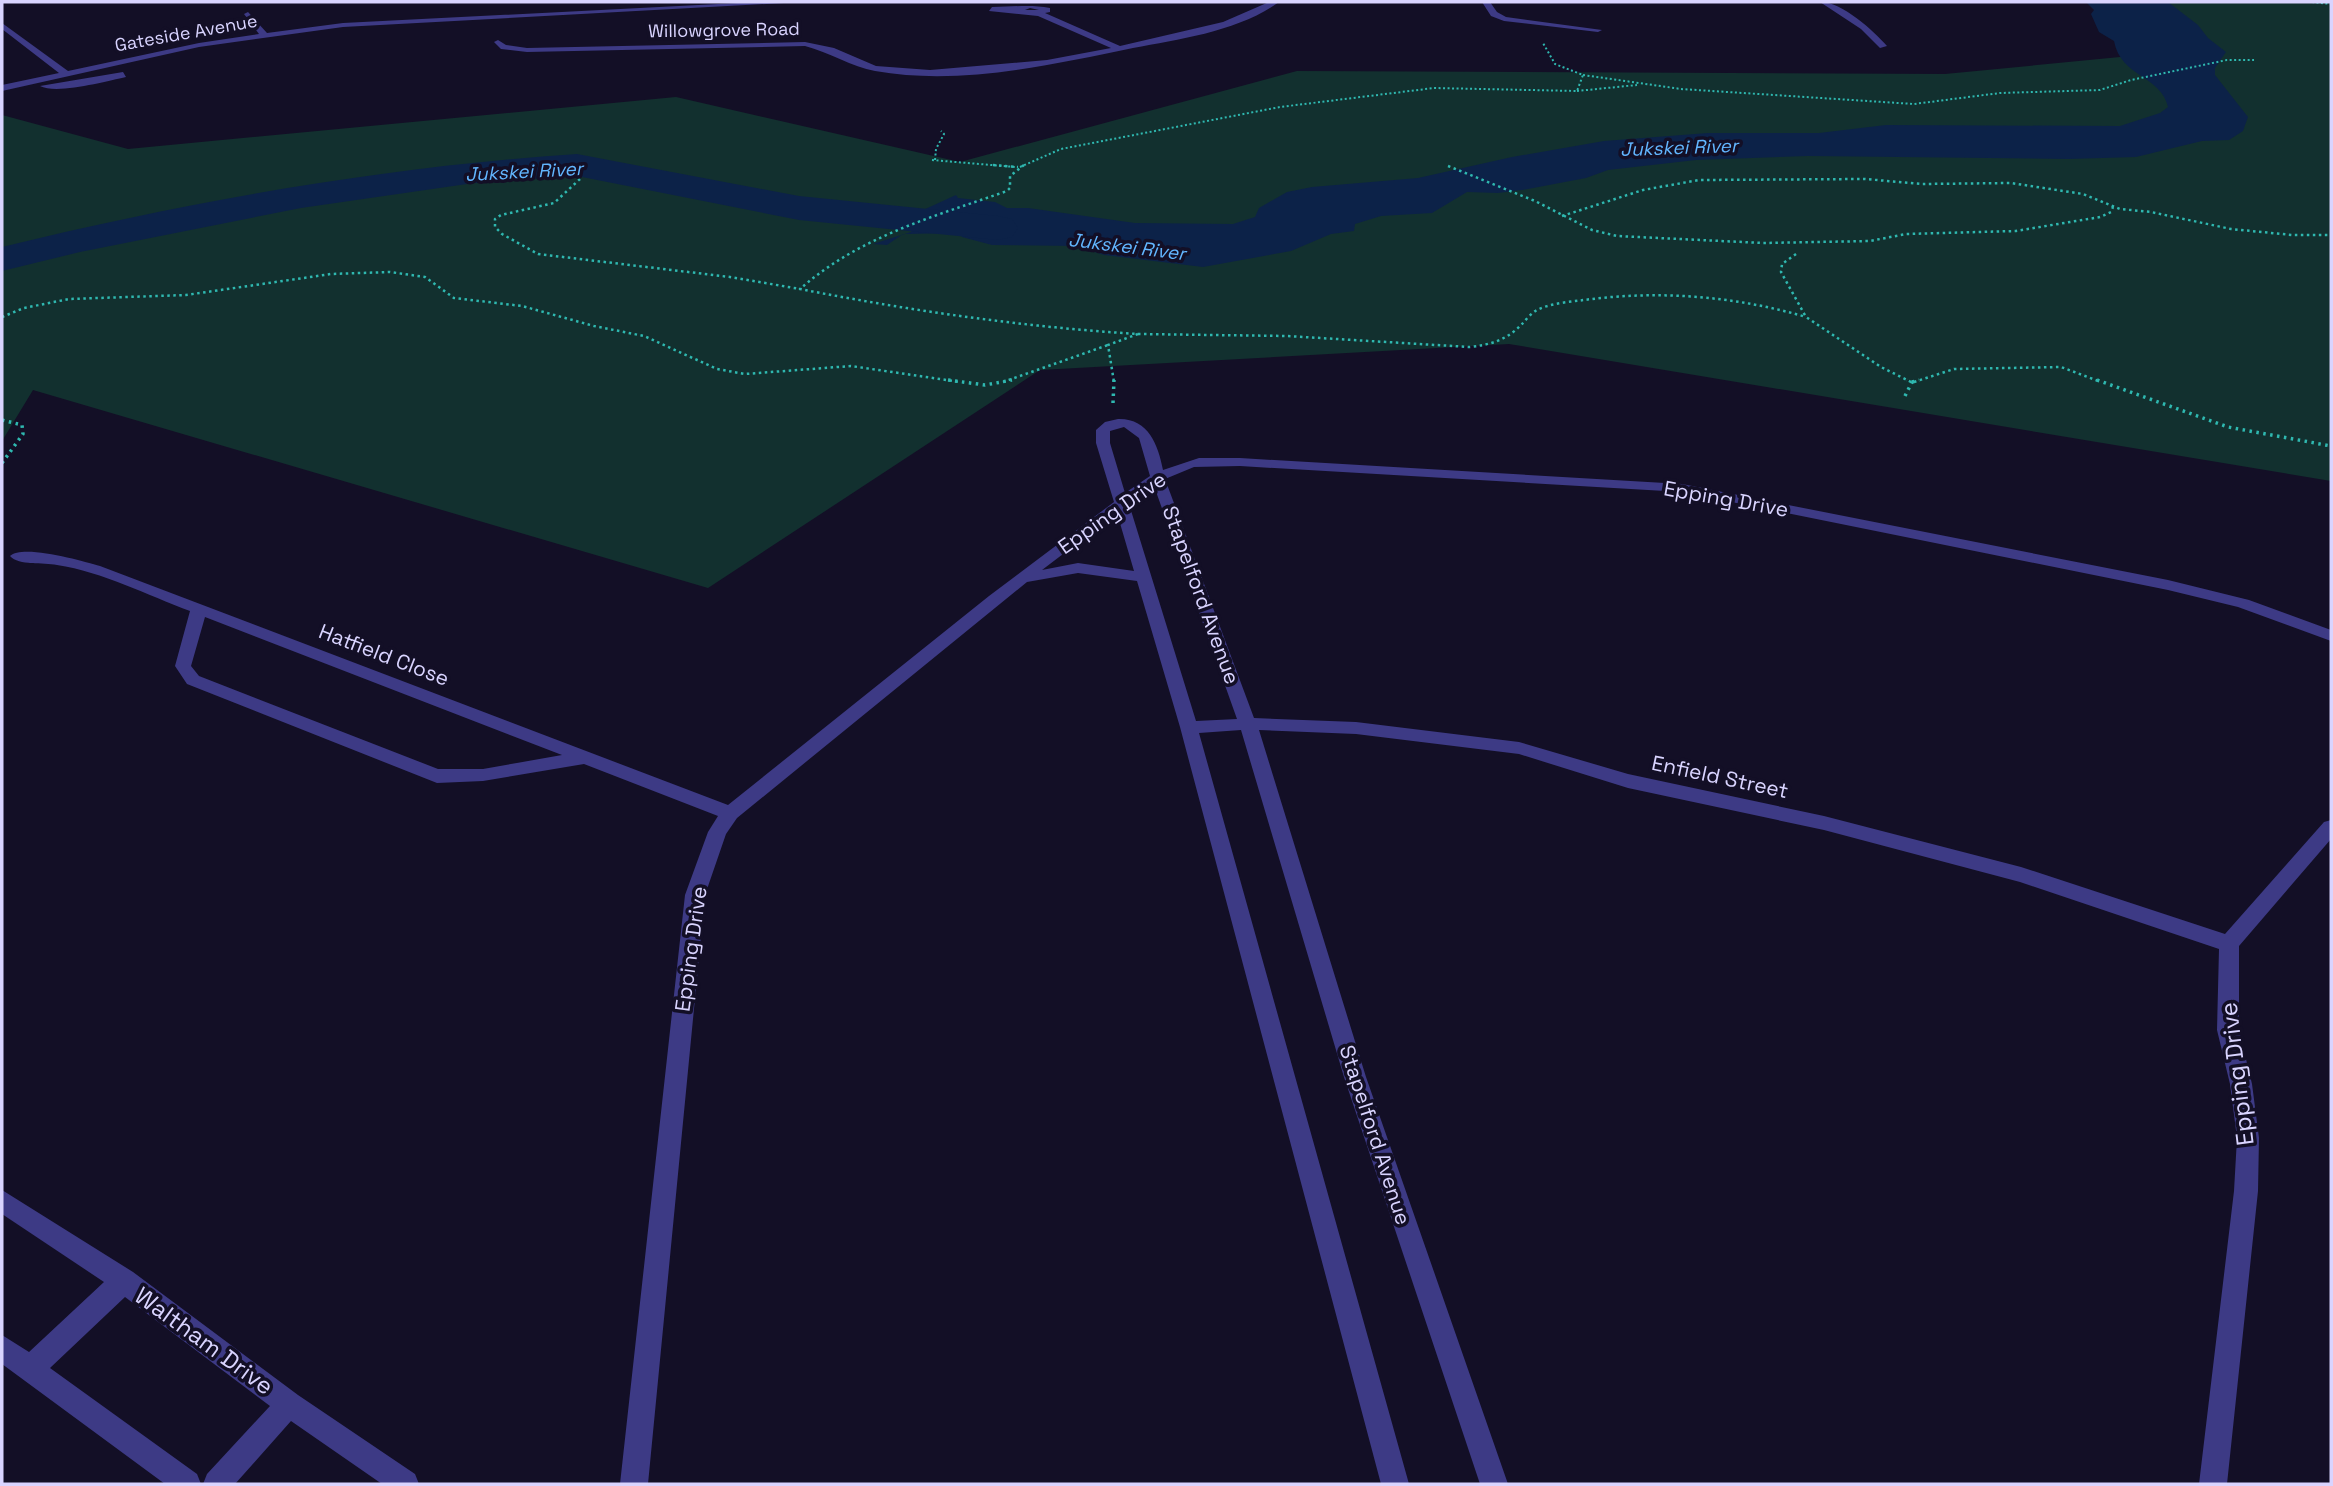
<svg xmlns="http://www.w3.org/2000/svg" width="2333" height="1486" font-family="'Space Grotesk',sans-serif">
<rect width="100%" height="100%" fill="#130f26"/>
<path fill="#12302f" d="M2156,2H2331V481L1509,344L1040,370L708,588L33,390L2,441V115L128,149L676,97L960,162L1297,71L1945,74L2203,49Z"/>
<path fill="#0c2248" d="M2086,2H2168L2198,25L2208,38L2226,52L2215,68V75L2248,117L2243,131L2229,140L2202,141L2136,157L2068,159L1808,156L1696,160L1608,170L1586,178L1522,190L1498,193L1467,192L1432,213L1381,216L1355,224L1354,231L1331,234L1291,251L1203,267L1104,255L1076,246L992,245L962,237L960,233L903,234L887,245L873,244L911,232L913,226L899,221L956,195L958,198L995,202L1007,208H1028L1135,223L1233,224L1255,217L1259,208L1287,192L1312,187L1418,178L1512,157L1604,141L1708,133H1819L1886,125L2120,126L2160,113L2168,107C2161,75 2121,78 2114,41L2099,32L2091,14L2094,10Z"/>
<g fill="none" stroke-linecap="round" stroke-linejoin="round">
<path fill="#0c2248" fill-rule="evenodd" d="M577,154L799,196L998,216L1012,219L1018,228L1012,237L998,240L799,220L577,176L474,183L301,208L80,252L2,271V247C191,201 383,167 577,154Z"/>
<g stroke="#2fb8b0" stroke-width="2" stroke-dasharray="2 2.5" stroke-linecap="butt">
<path d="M2312,2L2331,4"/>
<path d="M1583,75L1681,89L1914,104L2000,93L2100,90L2131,80L2227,60H2254"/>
<path d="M1577,91L1637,85"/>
<path d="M932,160L1015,167"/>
<path d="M935,160L936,149L944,134L941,131"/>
<path d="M1020,167L1061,149L1280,107L1434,88L1577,91L1583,75L1555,64L1543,43"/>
</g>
<g stroke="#2fb8b0" stroke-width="2.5" stroke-dasharray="2.5 3.5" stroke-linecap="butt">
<path d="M993,165L1018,167"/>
<path d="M1024,165L1010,176V188L1007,191C933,217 860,236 800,289C912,311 1024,327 1138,334L1108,345L1114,382"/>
<path d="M1448,166L1535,201L1592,230L1617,236L1763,243L1870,241L1906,234L2016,231L2100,217L2111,212L2113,207"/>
<path d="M580,179L554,203L501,215L495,219V227L502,234L538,254L730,277L800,289"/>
<path d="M1562,216L1643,190L1699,180L1865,179L1922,184L2011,183L2083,194L2120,209L2151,212L2231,229L2292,235H2331"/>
<path d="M1796,254L1782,264L1781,272L1806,317L1881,367L1911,382"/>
<path d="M2,317L24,308L69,299L186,295L331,274L390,272L425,277L454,298L522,306L594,326L644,336L717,369L745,374L851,366L960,382"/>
<path d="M1138,334L1287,336L1469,347C1490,345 1507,340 1522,324C1526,320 1531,313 1537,310C1551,303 1569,302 1584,300C1658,290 1735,296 1806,317"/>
<path d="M1003,382L1108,345"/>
<path d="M1914,382L1954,369L2061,367L2101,382"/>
</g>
<g stroke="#2fb8b0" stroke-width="3.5" stroke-dasharray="2.5 4.5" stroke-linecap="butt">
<path d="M948,380L985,385L1012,380"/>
<path d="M2097,380L2228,427L2331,446"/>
<path d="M1912,382L1919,380"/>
<path d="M1905,396L1912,382L1907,380"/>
<path d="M1113,403L1114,380"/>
<path d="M2,420L22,425L23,434L2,463"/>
</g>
<g fill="#3d3a85" fill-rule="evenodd">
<path d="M757,2H801L343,27L199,47L2,91V85L59,73L2,29V23L68,71L199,43L259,34L244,14L248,12L267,33L343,23Z"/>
<path d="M1269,2H1279C1239,31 1181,39 1133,48C1050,65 960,86 875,71C852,67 829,52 805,46L527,52L501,49L494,42L498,40L506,45L527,48L805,42L834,48L876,66L930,70L1047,60L1111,48L1038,16L989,11L992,7C1013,7 1030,4 1050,8V12L1045,13L1120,46L1223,22ZM1030,8L1039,10H1025Z"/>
<path d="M1482,2H1490L1497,12L1506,17L1602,30L1598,32L1504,21L1491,16Z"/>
<path d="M1820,2C1841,1 1874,31 1887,46L1880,48L1861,29Z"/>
<path d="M123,72L126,77C106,81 57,95 40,86Z"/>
<path d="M1118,419C1148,418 1158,444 1163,470L1199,458H1240L1682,484L2168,580L2249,600L2331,630V641L2238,607L2168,590L1682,492L1240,466L1194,467L1165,479L1254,718L1356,722L1519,742L1628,774L1824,816L2021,867L2225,934L2324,822L2331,820V839L2239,946V1030L2252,1084L2259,1138L2258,1191L2227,1484H2199L2234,1191L2237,1138L2230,1084L2217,1030L2219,949L2020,882L1824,830L1628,788L1519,754L1356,734L1259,730L1366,1077L1508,1484H1480L1344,1077L1241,730L1199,733L1409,1484H1381L1180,727L1137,581L1078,573L1027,582L737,818L726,834L705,895L648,1484H620L685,895L708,832L718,816L584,764L483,781L437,783L187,684L175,666L190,611C147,595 103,572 57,565C43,562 19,566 10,556C23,544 82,561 100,566L728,805L989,596L1114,502L1096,443V430L1105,422ZM1124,427L1139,438L1150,476L1125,493L1110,443V431ZM1154,486L1237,719L1196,721L1129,504ZM1117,513L1134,571L1078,563L1042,570ZM205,617L562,755L483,769H438L199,676L191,666Z"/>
<path d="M2,1190L133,1272L298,1395L415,1474L419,1484H382L291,1421L235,1484H203L207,1474L270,1406L125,1297L50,1368L197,1474L201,1484H165L2,1364V1335L29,1352L104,1282L2,1214Z"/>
</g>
</g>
<g text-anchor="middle" stroke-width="7" stroke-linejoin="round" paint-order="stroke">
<g font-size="18" fill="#d9d4ff" stroke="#130f26">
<text transform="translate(724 30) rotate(-1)" y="6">Willowgrove Road</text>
<text transform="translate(186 33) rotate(-10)" y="6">Gateside Avenue</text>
</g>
<g font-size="19" font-style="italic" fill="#62b6ff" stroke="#130f26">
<text transform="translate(1679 147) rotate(-2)" y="7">Jukskei River</text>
<text transform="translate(524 171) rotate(-3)" y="7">Jukskei River</text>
<text transform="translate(1127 246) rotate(7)" y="7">Jukskei River</text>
</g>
<g font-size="21" fill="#d9d4ff" stroke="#130f26">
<text transform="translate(1726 499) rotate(10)" y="7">Epping Drive</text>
<text transform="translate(1112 513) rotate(-35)" y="7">Epping Drive</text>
<text transform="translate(1201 595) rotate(70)" y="7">Stapelford Avenue</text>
<text transform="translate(384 655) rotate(21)" y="7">Hatfield Close</text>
<text transform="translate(1720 777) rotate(12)" y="7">Enfield Street</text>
<text transform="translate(691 949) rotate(-82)" y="7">Epping Drive</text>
<text transform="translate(1375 1135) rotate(72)" y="7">Stapelford Avenue</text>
</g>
<g font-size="24" fill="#d9d4ff" stroke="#130f26">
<text transform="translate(2237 1074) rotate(-97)" y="8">Epping Drive</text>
<text transform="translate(204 1341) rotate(36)" y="8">Waltham Drive</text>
</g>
</g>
<rect width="2333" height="1486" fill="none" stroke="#d9d4ff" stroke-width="7"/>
</svg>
